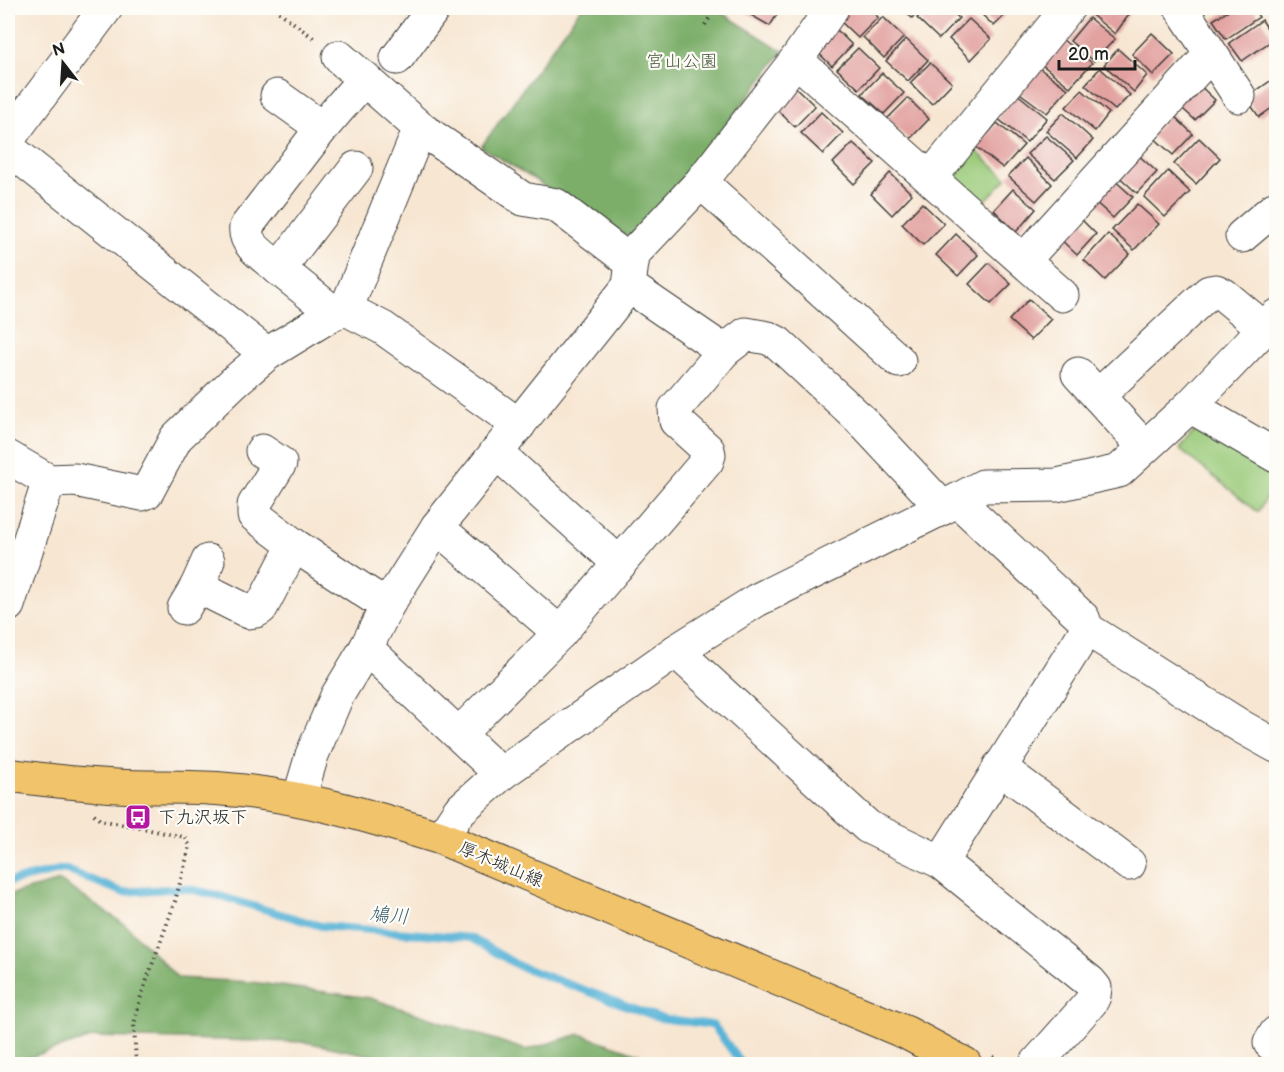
<svg xmlns="http://www.w3.org/2000/svg" width="1284" height="1072" font-family="'Balsamiq Sans','Klee One',sans-serif">
<rect width="100%" height="100%" fill="#fdfcf7"/>
<filter id="ink" filterUnits="userSpaceOnUse"><feTurbulence type="fractalNoise" baseFrequency=".0167" numOctaves="2"/><feDisplacementMap in="SourceGraphic" scale="12" xChannelSelector="R" yChannelSelector="G"/><feConvolveMatrix kernelMatrix="1 2 1 2 8 2 1 2 1" color-interpolation-filters="sRGB"/></filter>
<filter id="wash" filterUnits="userSpaceOnUse"><feTurbulence type="fractalNoise" baseFrequency=".008" numOctaves="4" result="noise"/><feDisplacementMap in="SourceGraphic" scale="24" xChannelSelector="R" yChannelSelector="G"/><feGaussianBlur stdDeviation="1.35" result="paint"/><feColorMatrix in="noise" values="0 0 0 0 0 0 0 0 0 0 0 0 0 0 0 0 0 1.4 0 .05"/><feComposite in="paint" operator="in"/></filter>
<g filter="url(#wash)">
<rect width="100%" height="100%" fill="#f7e6d2"/>
<g fill="#9aca79" stroke="#5b734a" stroke-width="1.5">
<path d="M968,144L1007,178L981,205L949,178Z"/>
<path d="M1198,427L1276,476V480L1258,512L1179,449Z"/>
</g>
<g fill="#7bae69" stroke="#4c6542" stroke-width="1.5">
<path d="M581,8H714L783,51L709,149L633,235L608,232L537,181L481,147Z"/>
<path d="M60,881L127,926L178,978L251,982L370,998L526,1050L580,1034L667,1064H414L305,1042L95,1037L8,1064V895Z"/>
</g>
<g fill="none" stroke-linecap="round" stroke-linejoin="round">
<path stroke="#59b4d7" stroke-width="8" d="M8,882L64,869L122,892L184,888L216,895L321,926L471,938L519,966L660,1018L713,1025L742,1064"/>
</g>
<g id="blocks">
<g fill="#e2a2a0">
<path d="M743,8H781L770,26L742,10Z"/>
<path d="M845,8H868L878,17L858,38L836,17Z"/>
<path d="M901,8H922L912,18Z"/>
<path d="M928,8H948L959,18L939,39L917,18Z"/>
<path d="M975,8H1012L994,26Z"/>
<path d="M1092,8H1131L1133,9L1115,34L1088,12Z"/>
<path d="M1232,8H1253L1259,17L1226,39L1213,20Z"/>
<path d="M883,17L904,37L884,58L863,37Z"/>
<path d="M1089,18L1115,39L1094,61L1070,41Z"/>
<path d="M969,19L991,39L971,60L949,39Z"/>
<path d="M1262,20L1274,39L1242,61L1229,43Z"/>
<path d="M831,24L852,45L832,66L810,45Z"/>
<path d="M1152,33L1174,54L1153,75L1132,54Z"/>
<path d="M906,39L928,60L908,81L886,61Z"/>
<path d="M1063,40L1092,63L1070,87L1041,64Z"/>
<path d="M858,48L879,68L859,89L837,69Z"/>
<path d="M1118,49L1147,75L1134,92L1104,65Z"/>
<path d="M930,63L952,83L932,104L910,83Z"/>
<path d="M1039,68L1068,89L1047,113L1017,91Z"/>
<path d="M1100,68L1130,95L1115,110L1085,85Z"/>
<path d="M882,73L904,93L884,114L862,94Z"/>
<path d="M1276,77V105L1259,117L1246,98Z"/>
<path d="M1193,79L1215,100L1195,120L1173,100Z"/>
<path d="M793,85L815,106L795,127L773,106Z"/>
<path d="M1082,90L1109,113L1095,131L1066,107Z"/>
<path d="M1016,93L1047,118L1027,142L997,118Z"/>
<path d="M908,98L929,119L909,140L887,119Z"/>
<path d="M821,112L843,133L823,154L801,133Z"/>
<path d="M1063,113L1093,140L1077,158L1046,131Z"/>
<path d="M1171,113L1193,134L1173,155L1151,135Z"/>
<path d="M997,123L1024,145L1003,168L976,147Z"/>
<path d="M1046,136L1074,160L1055,179L1027,154Z"/>
<path d="M1199,138L1220,158L1196,184L1174,164Z"/>
<path d="M853,143L875,163L854,184L833,163Z"/>
<path d="M1135,152L1157,172L1137,193L1115,173Z"/>
<path d="M1026,158L1052,184L1036,201L1008,176Z"/>
<path d="M1168,171L1190,192L1165,217L1144,197Z"/>
<path d="M890,173L912,194L892,215L871,194Z"/>
<path d="M1111,177L1133,197L1113,218L1091,198Z"/>
<path d="M1013,189L1036,209L1016,232L994,210Z"/>
<path d="M922,203L944,224L923,245L902,224Z"/>
<path d="M1137,204L1159,224L1134,250L1112,230Z"/>
<path d="M1075,213L1096,234L1077,255L1055,234Z"/>
<path d="M956,234L978,255L958,276L936,255Z"/>
<path d="M1108,234L1130,254L1105,280L1084,260Z"/>
<path d="M989,263L1011,284L991,304L969,284Z"/>
<path d="M1029,299L1051,319L1031,340L1009,320Z"/>
</g>
</g>
</g>
<g filter="url(#ink)">
<use href="#blocks" fill-opacity="0" stroke="#3d3a37" stroke-width="1.5"/>
<g fill="none" stroke-linecap="round" stroke-linejoin="round">
<g stroke="#3d3a37" stroke-width="35">
<g id="minor">
<path d="M1181,8L1239,96"/>
<path d="M339,57L420,128L523,199L556,205L632,263"/>
<path d="M397,58L434,8"/>
<path d="M796,60L1062,295"/>
<path d="M277,96L322,128"/>
<path d="M8,139L106,8"/>
<path d="M8,148L267,354"/>
<path d="M931,177L1068,8"/>
<path d="M701,182L899,361"/>
<path d="M1242,236L1274,209"/>
<path d="M1024,260L1210,55"/>
<path d="M279,269C267,258 243,245 246,227L322,128L365,78"/>
<path d="M629,286L724,351L746,334L768,338L778,343L858,417L943,508"/>
<path d="M346,309L420,128"/>
<path d="M334,313L279,269L356,168"/>
<path d="M1078,374L1098,396"/>
<path d="M1190,406L1276,456"/>
<path d="M1144,447L1098,396L1209,292L1216,291L1224,295L1265,329"/>
<path d="M262,451L280,463L254,505V515L294,545L387,606"/>
<path d="M496,452L620,564"/>
<path d="M8,457L49,481L75,480L142,494L147,492L176,438L234,382L267,354L334,313L346,309L383,328L519,425"/>
<path d="M957,500L1083,618L1087,629L1242,727L1276,746"/>
<path d="M437,527L560,633"/>
<path d="M197,586L208,561"/>
<path d="M8,605L49,481"/>
<path d="M184,608L197,586L249,612L256,611L261,608L294,545"/>
<path d="M366,648L501,774"/>
<path d="M676,651L868,827L941,862"/>
<path d="M459,734L560,633L707,461L709,455L708,450L676,421L675,409L724,351"/>
<path d="M999,767L1129,864"/>
<path d="M299,799L312,755L337,696L366,648L387,606L437,527L629,286L633,254L701,182L796,60L832,8"/>
<path d="M441,838L459,811L501,774L676,651L757,600L943,508L983,486L1057,485L1119,471L1190,406L1276,316"/>
<path d="M1270,1043L1276,1033"/>
<path d="M1036,1064L1091,1002L1094,996L1095,988L1090,982L941,862L1087,629"/>
</g>
</g>
<g stroke="#3d3a37" stroke-width="35">
<path id="major" d="M8,775C44,780 80,784 117,786C152,788 187,786 222,789C297,794 370,816 441,838L907,1033L965,1064"/>
</g>
<g stroke="#3d3a37" stroke-width="4" stroke-dasharray="1.5 4.5" stroke-linecap="butt">
<path d="M274,8L316,40"/>
<path d="M705,25L716,8"/>
<path d="M94,814L100,820L185,837L190,846L175,901L140,999L134,1024L136,1064"/>
<path d="M993,1056L1006,1064"/>
</g>
<use href="#minor" stroke="#fff" stroke-width="33"/>
<use href="#major" stroke="#f1c36a" stroke-width="33"/>
</g>
</g>
<defs>
<g id="bus-square" transform="scale(1.35)"><rect x="-9" y="-9" width="18" height="18" rx="4" fill="#b5179e" stroke="#fdfcf7"/><path d="M-5-6H5V4H4V6H2V4H-2V6H-4V4H-5ZM-3.5-4V0h7V-4ZM-3.5 1.2v1.5H-2V1.2ZM2 1.2v1.5H3.5V1.2Z" fill="#fff"/></g>
</defs>
<g fill-rule="evenodd">
<use href="#bus-square" x="138" y="817"/>
</g>
<g text-anchor="middle" stroke-width="4.5" stroke-linejoin="round" paint-order="stroke">
<g font-size="18" fill="#48593d" stroke="#fdfcf7">
<text x="682" y="67">宮山公園</text>
</g>
<g font-size="18" fill="#1c1c1c" stroke="#fdfcf7" text-anchor="start">
<text x="158" y="823">下九沢坂下</text>
</g>
<g font-size="18" fill="#1c1c1c" stroke="#fdfcf7">
<text transform="translate(501 864) rotate(23)" y="6">厚木城山線</text>
</g>
<g font-size="20" font-style="italic" fill="#376070" stroke="#fdfcf7">
<text transform="translate(389 915) rotate(4)" y="7">鳩川</text>
</g>
</g>
<rect width="1284" height="1072" fill="none" stroke="#fdfcf7" stroke-width="30"/>
<g transform="translate(63 63) rotate(343)" stroke="#fdfcf7" stroke-width="4.5" paint-order="stroke">
<path d="M0-4.5L10 22L0 15L-10 22Z" fill="#1c1c1c"/>
<text y="-9" font-size="16" font-weight="bold" text-anchor="middle" fill="#1c1c1c">N</text>
</g>
<path d="M1059 60v9h76v-9" fill="none" stroke="#1c1c1c" stroke-width="3"/>
<text x="1068" y="60" font-size="18" fill="#1c1c1c" stroke="#fdfcf7" stroke-width="4.5" paint-order="stroke">20 m</text>
</svg>
